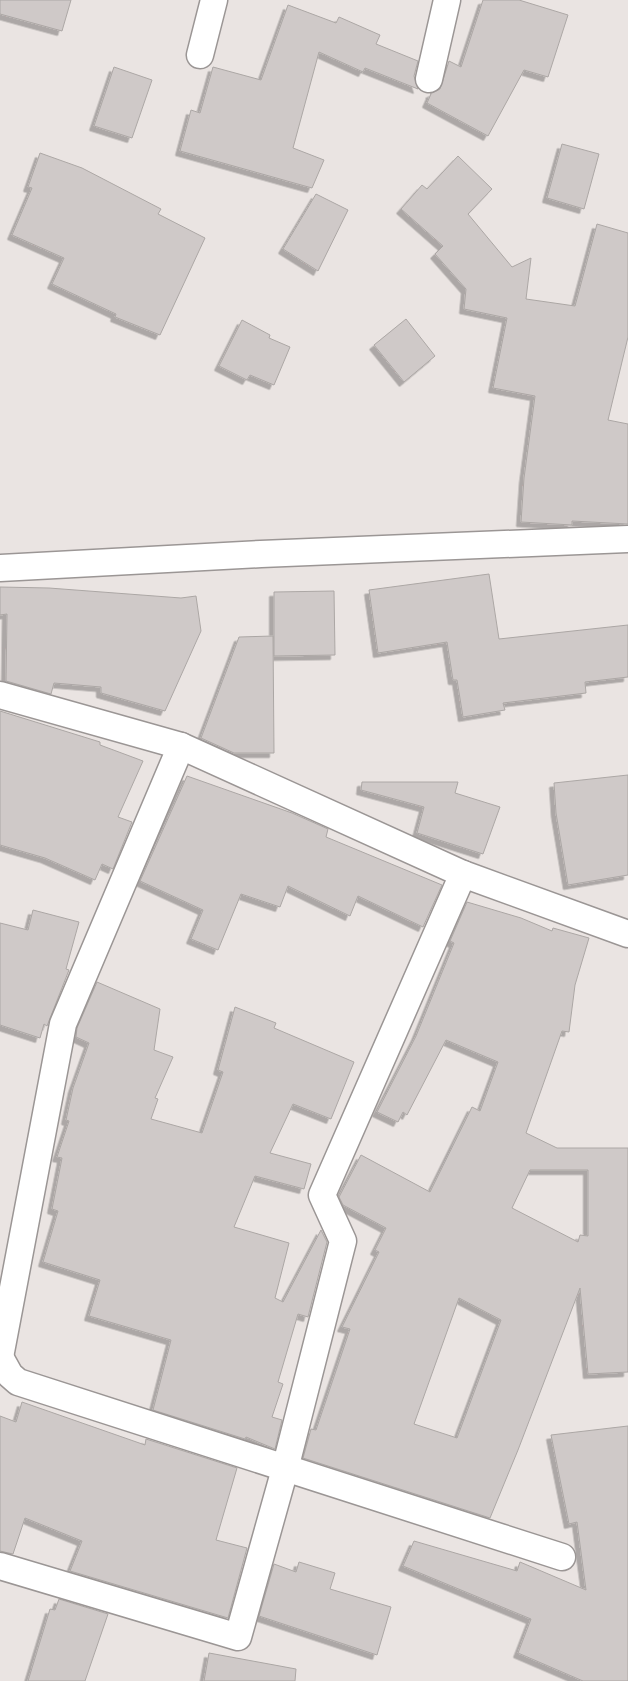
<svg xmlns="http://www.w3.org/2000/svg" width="628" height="1681" font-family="Arial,sans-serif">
<defs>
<filter id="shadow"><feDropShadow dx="-4.5" dy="4.5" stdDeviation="0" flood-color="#0004"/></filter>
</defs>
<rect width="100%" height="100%" fill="#eae4e2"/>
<g fill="#cfc9c8" stroke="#aca7a5" fill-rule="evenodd" filter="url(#shadow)">
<path d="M0,0H71L62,31L0,14Z"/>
<path d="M483,0H519L568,15L548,77L524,70L488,136L427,103L431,94H430L440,89L449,61L461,67Z"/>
<path d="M288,5L336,23L339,17L380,35L376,44L418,61L414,76L418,89L365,68L363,72L319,52L293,148L324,160L312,188L180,151L191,110L200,113L213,67L261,80Z"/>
<path d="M114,67L152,80L132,138L94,126Z"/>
<path d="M562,144L599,154L584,209L547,198Z"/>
<path d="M40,153L82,168L161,209L158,214L205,238L160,335L115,317L116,314L52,284L64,258L12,235L32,188L28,187Z"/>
<path d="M458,156L492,189L468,214L512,267L531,258L526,299L575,306L597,224L628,233V337L608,420L628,424V524L572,521V525L521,522L524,478L535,396L493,388L507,318L464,309L466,289L435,254L443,246L401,209L422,185L427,189Z"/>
<path d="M316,194L348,210L318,271L283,249Z"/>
<path d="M406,319L435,356L404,382L374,345Z"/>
<path d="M242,320L270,335L269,338L290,347L274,385L250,375L247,380L219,366Z"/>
<path d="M489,574L499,639L628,625V677L585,682L586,693L503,703L505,710L463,717L457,680H453L447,642L378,653L369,590Z"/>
<path d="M0,587L49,588L181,598L196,596L201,631L165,711L101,693V687L54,683L51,694L6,681L7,614L0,615Z"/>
<path d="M334,591L335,655L274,656V592Z"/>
<path d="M273,636L274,753H234L201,738L239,637Z"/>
<path d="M0,711L100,742V745L143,761L118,817L132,822L113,869L102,864L95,880L45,858L0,845Z"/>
<path d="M628,775V875L568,885L556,813L554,783Z"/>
<path d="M187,776L292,813L328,829L326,837L442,885L423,927L358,896L350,916L288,886L280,907L241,894L218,950L191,939L203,910L140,881Z"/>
<path d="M362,782H458L455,793L500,807L483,854L417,833L424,807L361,790Z"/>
<path d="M467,902L521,918L552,931L553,928L589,938L575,985L569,1032L562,1031L526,1133L557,1148H628V1372L588,1374L580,1288L518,1450L490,1518L303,1458L311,1429L316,1430L350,1329L342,1327L379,1252L375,1250L386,1228L343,1205L339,1197L361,1155L430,1192L472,1107L480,1111L498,1062L446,1040L407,1115L403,1112L398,1122L377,1112L416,1036L454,943L450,941ZM530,1170H588V1236L580,1235L578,1242L512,1208ZM459,1298L501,1320L457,1438L414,1424Z"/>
<path d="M33,910L79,922L66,969L69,970L47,1026L44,1024L40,1038L0,1025V923L28,930Z"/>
<path d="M97,982L160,1009L154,1050L173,1057L155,1098L158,1099L151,1119L202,1133L223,1072L218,1070L235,1007L276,1023L274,1028L354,1062L331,1119L293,1104L270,1153L311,1164L304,1189L255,1176L234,1227L289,1243L275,1298L283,1302L321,1230L327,1242L308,1317L298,1314L278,1382L283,1384L272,1417L282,1420L275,1449L246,1437L245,1439L153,1410L171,1340L89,1316L100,1280L43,1262L58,1211L52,1209L62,1158L57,1157L69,1121L66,1120L73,1088L89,1043L76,1037L77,1028Z"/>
<path d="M22,1402L145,1445L146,1439L237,1468L216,1540L247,1548L228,1618L70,1571L82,1541L25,1518L13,1554L0,1551V1416L16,1422Z"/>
<path d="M628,1426V1681H583L518,1653L531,1619L403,1566L414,1541L517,1571L520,1562L586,1590L577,1522L569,1524L551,1435Z"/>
<path d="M299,1562L335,1573L330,1589L391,1607L377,1655L259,1616L274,1564L296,1572Z"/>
<path d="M59,1599L108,1614L85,1681H28L50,1609L55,1610Z"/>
<path d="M209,1653L296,1669L295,1681H204Z"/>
</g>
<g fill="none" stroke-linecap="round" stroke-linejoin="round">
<g stroke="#9b9695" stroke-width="29">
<g id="street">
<path d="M200,55L214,0"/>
<path d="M429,79L447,0"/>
<path d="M0,568L261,554L628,539"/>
<path d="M0,695L181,746L463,874L628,934"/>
<path d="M0,1357L63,1024L181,746"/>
<path d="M0,1357L10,1375L18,1382L562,1557"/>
<path d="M0,1566L238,1637L285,1469L343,1241L322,1195L463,874"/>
</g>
</g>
<use href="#street" stroke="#fff" stroke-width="26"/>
</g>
</svg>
